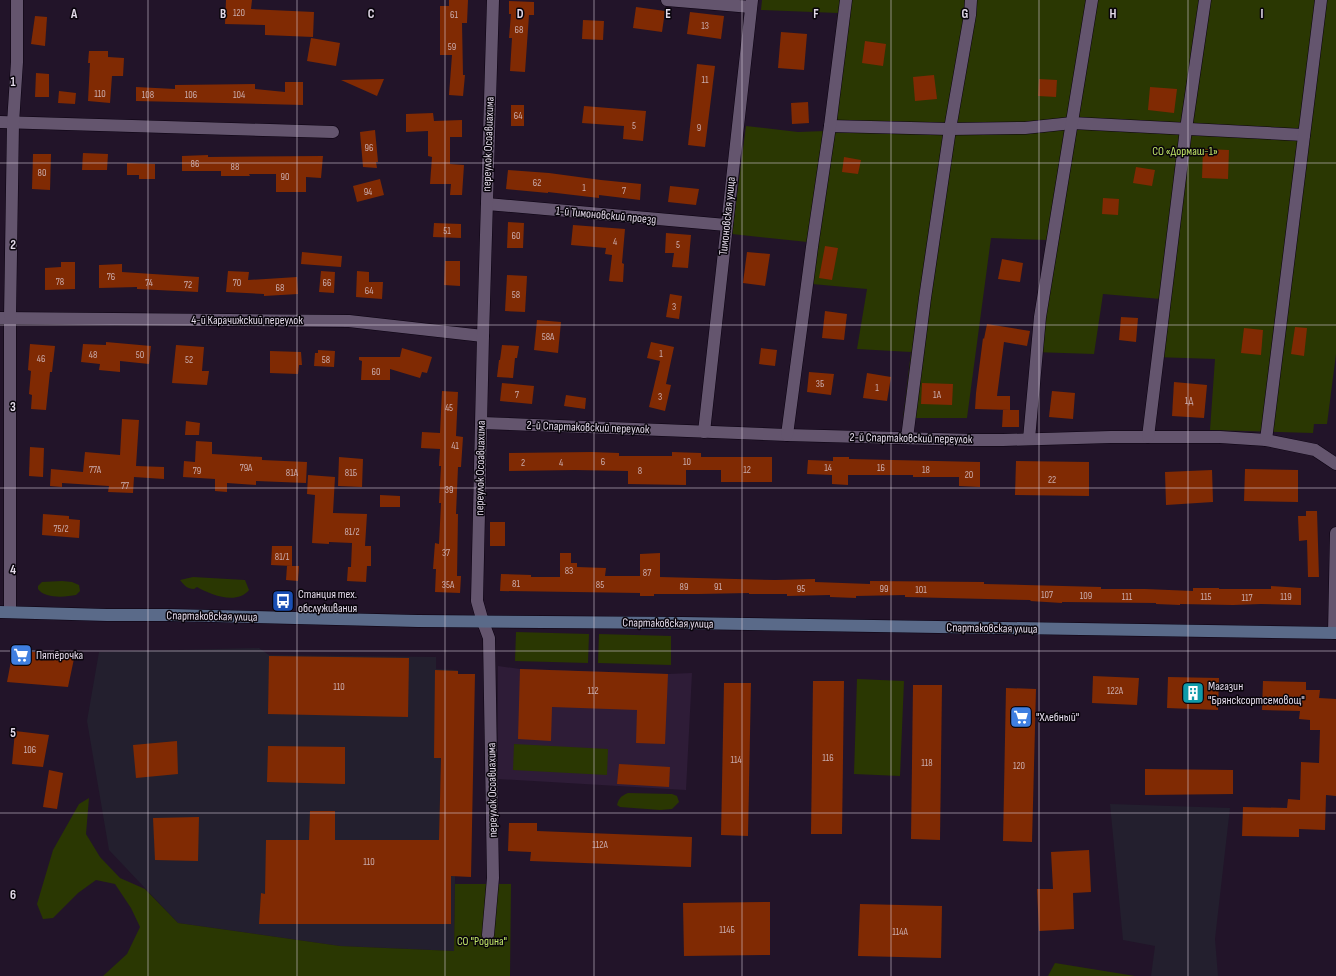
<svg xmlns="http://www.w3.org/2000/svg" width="1336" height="976" font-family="'Sofia Sans Condensed',sans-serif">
<rect width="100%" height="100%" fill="#221429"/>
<path fill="#2e1c37" d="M498,666L520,669L668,674L692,673L686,790L498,779Z"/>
<g fill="#231f2e">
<path d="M259,648L269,655L436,657V669L458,670L454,951L340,946L178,923L109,850L87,721L99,652Z"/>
<path d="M1110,804L1230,808L1215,939L1218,976H1151L1155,946L1123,940Z"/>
</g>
<g fill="#2a3702">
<path d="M762,0H1336V354L1327,424H1314L1313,433L1210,430L1215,359L1154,357L1161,299L1103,294L1094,354L1033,352L1048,240L991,238L967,418H903L911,352L857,349L867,289L812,284L817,243L732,234L746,126L798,132L825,131L838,13L761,10Z"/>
<path d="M193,577L245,580L249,590C237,605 211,595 197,587L194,589C187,589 184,585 180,580Z"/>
<path d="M62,581L72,582L79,585L80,591L76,595C66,597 45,599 38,589V586L42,582Z"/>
<path d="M516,632L589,634L588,663L515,661Z"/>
<path d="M599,634L671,636V665L598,663Z"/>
<path d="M857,679L904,681L900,776L854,774Z"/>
<path d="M514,744L608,749L607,775L513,770Z"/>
<path d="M628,793L672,794L677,796L679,802L672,809L660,810L620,807L617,805C619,798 621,796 628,793Z"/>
<path d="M89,798L86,834L100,857L120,878L145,889L178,923L340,946L454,951L455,884H511L510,976H103L127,954L140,927L131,908L115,884L96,880L78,893L53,918L43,919L37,904L53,850L79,804Z"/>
<path d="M1055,963L1135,976H1048Z"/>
</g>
<g fill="#802a03">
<path d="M226,0H252L251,9L314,12L313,37L265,35V25L225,24Z"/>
<path d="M449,0H468L467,23H462L463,75H465L463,96L449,95L452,55H440V6H449Z"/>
<path d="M509,1L534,2V15H529L525,72L510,71L512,38H509L511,14H509Z"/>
<path d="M636,7L665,11L662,32L633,28Z"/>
<path d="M690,12L724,16L721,39L687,34Z"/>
<path d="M35,16L47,17L45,46L31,44Z"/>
<path d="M583,20L604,21L603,40L582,39Z"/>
<path d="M781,32L807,34L804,70L778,68Z"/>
<path d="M311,38L340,43L336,66L307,61Z"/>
<path d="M865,41L886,44L883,66L862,63Z"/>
<path d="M89,51H108V57L124,58L123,76H112L110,103L88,101L90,63H88Z"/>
<path d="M697,64L715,66L705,147L688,145Z"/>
<path d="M36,73L49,74V97H35Z"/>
<path d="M934,75L937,99L915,101L913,77Z"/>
<path d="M384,79L377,96L341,80Z"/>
<path d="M1039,79L1057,80L1056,97L1038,96Z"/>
<path d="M285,82H303V105L136,101V87L175,89V85L255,84V89L285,92Z"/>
<path d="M1150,87L1177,89L1174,113L1148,110Z"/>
<path d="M59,91L76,93L75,104L58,103Z"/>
<path d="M808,102L809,123L792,124L791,103Z"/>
<rect x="511" y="105" width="13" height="21"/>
<path d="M584,106L646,111L643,141L623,139L624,126L582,123Z"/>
<path d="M433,113L434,121L462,120V137H450V164L464,165L462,195H450L451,184H430L432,157L428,156V131L406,132V114Z"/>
<path d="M375,130L378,162H376L377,168L363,167L360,132Z"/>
<path d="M1203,149L1229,150L1228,179L1202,178Z"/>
<path d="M83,153L108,154L107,170H82Z"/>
<path d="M33,154H51L50,190L32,189Z"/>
<path d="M208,155V157L323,156L321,178L306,177V192H276V174H249L250,176H221V171H182V156Z"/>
<path d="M844,157L861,160L858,174L842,172Z"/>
<path d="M127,163L155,164V179H139V175H127Z"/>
<path d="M1136,167L1155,170L1152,186L1133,183Z"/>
<path d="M508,170L549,173L601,180L641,184L640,200L599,195V198L548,192V193L506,189Z"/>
<path d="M380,179L384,195L357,202L353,186Z"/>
<path d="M670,186L699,189L696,205L668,202Z"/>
<path d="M1103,198L1119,199L1118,215L1102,214Z"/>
<path d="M508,222L524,223L523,248H507Z"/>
<path d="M434,223L461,224V238L433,237Z"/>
<path d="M573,225L625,229L622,263L624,264L623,282L609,281L612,255L605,254L606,248L571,245Z"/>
<path d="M666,233L691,235L688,268L672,267L674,253H665Z"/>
<path d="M825,246L838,248L832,280L819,278Z"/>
<path d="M302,252L342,256L341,267L301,264Z"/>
<path d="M747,252L770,254L765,286L743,283Z"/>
<path d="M1002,259L1023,263L1020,282L998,279Z"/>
<path d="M445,261H460V286L444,285Z"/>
<path d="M61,262H75V289L45,290V268L61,267Z"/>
<path d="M122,264V272L199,277L198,292L137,289V287L99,288V265Z"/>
<path d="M228,271L249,272L248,280L297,277L298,294L264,296V294L226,292Z"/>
<path d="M321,271L335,272L334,293L319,292Z"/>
<path d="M357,271L369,272V282H383L382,299L356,297Z"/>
<path d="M507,275L527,276L525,312L505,311Z"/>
<path d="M670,294L682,296L679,319L666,317Z"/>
<path d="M825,311L847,314L844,340L822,338Z"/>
<path d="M1121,317L1138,318L1136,342L1119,340Z"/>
<path d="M537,320L561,322L558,353L534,350Z"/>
<path d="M987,324L1030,331L1027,346L1004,342L997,396H1010V410L975,409L976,393L983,338L984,339Z"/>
<path d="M1295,327L1307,328L1304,356L1291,354Z"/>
<path d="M1244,328L1263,330L1261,355L1241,353Z"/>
<path d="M106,342L151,346L149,364L120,361V372L99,370L100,364L81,362L83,344L106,345Z"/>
<path d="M651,342L674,347L666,384L671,385L665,411L649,407L660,361L647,358Z"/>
<path d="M30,344L55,346L52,372H50L46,410L31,409L32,395L29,394L31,371L28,370Z"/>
<path d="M176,345L204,347L202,371H209L207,385L172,383Z"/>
<path d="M502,345L519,346L517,358H515L513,378L497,377L499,360H500Z"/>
<path d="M402,348L432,357L427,373L422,372L420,378L390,369V380H361L362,361L359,360V357H400Z"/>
<path d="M761,348L777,350L775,366L759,364Z"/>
<path d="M318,350L335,351L334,367L314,366L315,353H318Z"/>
<path d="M270,351L301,352L302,365H299L298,374L270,373Z"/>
<path d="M809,372L834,374L831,395L807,392Z"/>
<path d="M867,373L891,377L887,401L863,398Z"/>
<path d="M1174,382L1207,385L1204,418L1172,416Z"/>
<path d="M502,383L534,386L532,404L500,401Z"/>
<path d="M922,383L953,384L952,405L921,404Z"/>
<path d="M442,391L458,392L456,436L463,437L461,467H458L456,514H458L457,576H461L460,593L435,592L436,569H433L435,543L439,544L441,503H439L441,466H439L440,449L421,448L422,432L440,433Z"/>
<path d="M1052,391L1075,393L1073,419L1049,417Z"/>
<path d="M566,395L586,398L585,409L564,406Z"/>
<path d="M1003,410H1019V427H1002Z"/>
<path d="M122,419L139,420L136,466L164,467V479L134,477L133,493L108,492L109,486L62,483V487L50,486L51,469L83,472L85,452L120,455Z"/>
<path d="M186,421L200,423L199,435H185Z"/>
<path d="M196,441L212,442V454L262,457V460L307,462L306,483L256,481V485L227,483V492L215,491V479L183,477L184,461L195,462Z"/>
<path d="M30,447L44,448L43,477L29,476Z"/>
<path d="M592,452L619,453V456H672V452L701,453V457H772V482H721V470H686V485L628,484V471L575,470L509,471V453Z"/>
<path d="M339,457L363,459L362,487L338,486Z"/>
<path d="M833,457H849V459L980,462V487L959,486V477H913V475H848V485L832,484V475L807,474L808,460L833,461Z"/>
<path d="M1016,461L1089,462V496L1015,495Z"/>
<path d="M1245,469L1298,470V502L1244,501Z"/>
<path d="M1212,470L1213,502L1166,505L1165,472Z"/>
<path d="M308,475L335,477L333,513L367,514L365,546H371V566H367L366,582L347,581L348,567H351L352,543L329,542V544L312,543L315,495L307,494Z"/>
<path d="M380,495L400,496V507H380Z"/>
<path d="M1306,511H1317L1319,577H1308L1307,540L1299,541L1298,516H1306Z"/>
<path d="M43,514L69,516V519L80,520L79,538L42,535Z"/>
<rect x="490" y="522" width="15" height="24"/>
<path d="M272,546H292V566L271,565Z"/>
<path d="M560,553H571V563H577V567L606,568L605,576H640V554L660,553V577L775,580L815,579V582L870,584V581L984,582V584L1101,587V589H1145L1193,591V588H1219V589H1271V586L1301,588V605L1261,604L1233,605L1180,604V605L1156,604V603L1062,602V603L1030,601L1031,600L905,597V595L856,596V598L830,597V595L787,596V594H749V593L699,594H654V596H640V593L500,591L501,574L531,575V577H560Z"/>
<path d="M287,566H299L298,581L286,580Z"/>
<path d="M13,651L75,654L68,687L7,682Z"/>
<path d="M269,656L409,658L408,717L268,714Z"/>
<path d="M520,669L668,674L665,744L636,743L637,710L552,707L551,741L518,739Z"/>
<path d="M435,670L458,671V674H475L471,877L451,876V924H259L261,893L265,894L266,840H309L310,811H335V840H439L441,758H434Z"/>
<path d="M1093,676L1139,678L1137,705L1092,703Z"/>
<path d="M1168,677L1219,678L1218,710L1167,708Z"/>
<path d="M813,681H844L842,834H811Z"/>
<path d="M1263,681L1306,682V690H1320L1319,698L1336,699V796L1326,795L1325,830L1299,829V837L1242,836L1243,807L1287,808L1288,799L1300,800L1301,762L1319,763L1320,730H1310V720L1299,719L1300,711L1262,710Z"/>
<path d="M724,683H751L748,836L721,835Z"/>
<path d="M913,685H942L940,840L911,839Z"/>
<path d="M1006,688L1036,689L1032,842L1003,841Z"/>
<path d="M15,731L49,735L43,767L12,764Z"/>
<path d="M177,741L178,774L136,778L133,745Z"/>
<path d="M268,746L345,747V784L267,782Z"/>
<path d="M619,764L670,767L669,787L617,784Z"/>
<path d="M1145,769L1233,770V794L1145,795Z"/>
<path d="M49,770L63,773L57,809L43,807Z"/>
<path d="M199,817L198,861L155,860L153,818Z"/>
<path d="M509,823H537V831L692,837L691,867L530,861L531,852L508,851Z"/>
<path d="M1089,850L1091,892L1073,893L1074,929L1039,931L1037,889H1053L1051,852Z"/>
<path d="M770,902V955L684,956L683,903Z"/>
<path d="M860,904L942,906L941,958L858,956Z"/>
</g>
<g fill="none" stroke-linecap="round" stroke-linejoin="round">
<g stroke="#0b0211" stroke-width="13">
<g id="street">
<path d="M667,0L751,7"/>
<path d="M0,122L333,132"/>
<path d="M830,126L950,129L1025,128L1072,123L1304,135"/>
<path d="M487,204L726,225"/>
<path d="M0,318L349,321L483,336"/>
<path d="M482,423L787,435L972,440H1003L1111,437H1220L1266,440L1315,450L1336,464"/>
<path d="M704,432L752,0"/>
<path d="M787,435L812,247L830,126L846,0"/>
<path d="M1148,437L1186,129L1205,0"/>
<path d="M907,438L925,298L950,129L970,15L971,0"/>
<path d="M1029,439L1040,317L1092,0"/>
<path d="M1266,440L1321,0"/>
<path d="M10,612V318L13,123L17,62V0"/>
<path d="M1334,633L1336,533"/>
<path d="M488,935L493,878L489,638L483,622L477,601L483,336L493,0"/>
</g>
</g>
<g stroke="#0b0211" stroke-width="13">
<path id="secondary" d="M0,612L107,615H169L418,621L682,623L1336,633"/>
</g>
<use href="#street" stroke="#64556e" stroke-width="12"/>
<use href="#secondary" stroke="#5a6a89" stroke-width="12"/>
</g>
<path fill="none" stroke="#e2d9e8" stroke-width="1" stroke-opacity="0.55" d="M148,0V976M297,0V976M445,0V976M594,0V976M742,0V976M891,0V976M1039,0V976M1188,0V976M0,163H1336M0,325H1336M0,488H1336M0,651H1336M0,813H1336"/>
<defs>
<g id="bus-square" transform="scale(1.15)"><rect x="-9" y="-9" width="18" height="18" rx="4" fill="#1a4fb4" stroke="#08040b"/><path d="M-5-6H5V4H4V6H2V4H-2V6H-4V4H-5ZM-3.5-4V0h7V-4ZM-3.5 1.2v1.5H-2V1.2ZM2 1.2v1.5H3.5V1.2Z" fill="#fff"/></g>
<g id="supermarket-square" transform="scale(1.15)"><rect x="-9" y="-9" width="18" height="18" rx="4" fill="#3f7fe0" stroke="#08040b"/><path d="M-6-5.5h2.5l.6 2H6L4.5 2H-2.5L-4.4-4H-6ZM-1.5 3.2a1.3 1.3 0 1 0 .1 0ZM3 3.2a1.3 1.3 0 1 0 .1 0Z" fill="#fff"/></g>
<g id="building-square" transform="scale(1.15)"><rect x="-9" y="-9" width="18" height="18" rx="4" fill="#0f9aa8" stroke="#08040b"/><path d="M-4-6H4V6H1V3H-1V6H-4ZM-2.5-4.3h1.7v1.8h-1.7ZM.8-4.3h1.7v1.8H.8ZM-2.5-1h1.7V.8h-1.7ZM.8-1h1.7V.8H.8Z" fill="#fff"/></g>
</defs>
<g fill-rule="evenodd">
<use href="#bus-square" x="283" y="601"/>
<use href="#supermarket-square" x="21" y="655"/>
<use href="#building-square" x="1193" y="693"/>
<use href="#supermarket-square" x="1021" y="717"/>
</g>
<g text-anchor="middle" stroke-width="3" stroke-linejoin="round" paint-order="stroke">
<g font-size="10" fill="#caadaf">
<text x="239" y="16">120</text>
<text x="454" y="18">61</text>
<text x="705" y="29">13</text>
<text x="519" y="33">68</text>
<text x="452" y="50">59</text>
<text x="705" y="83">11</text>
<text x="100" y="97">110</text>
<text x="148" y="98">108</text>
<text x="191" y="98">106</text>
<text x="239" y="98">104</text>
<text x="518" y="119">64</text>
<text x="634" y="129">5</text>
<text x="699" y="131">9</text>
<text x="369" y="151">96</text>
<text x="195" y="167">86</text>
<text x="235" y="170">88</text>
<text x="42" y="176">80</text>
<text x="285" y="180">90</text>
<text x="537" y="186">62</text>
<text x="584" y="191">1</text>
<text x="624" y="194">7</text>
<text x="368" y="195">94</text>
<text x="447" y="234">51</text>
<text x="516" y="239">60</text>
<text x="615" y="245">4</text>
<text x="678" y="248">5</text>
<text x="111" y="280">76</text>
<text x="60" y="285">78</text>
<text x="149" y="286">74</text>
<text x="237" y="286">70</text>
<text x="327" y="286">66</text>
<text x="188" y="288">72</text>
<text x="280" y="291">68</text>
<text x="369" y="294">64</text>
<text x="516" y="298">58</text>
<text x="674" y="310">3</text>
<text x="548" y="340">58А</text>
<text x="661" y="357">1</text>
<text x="93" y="358">48</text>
<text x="140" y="358">50</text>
<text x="41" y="362">46</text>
<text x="189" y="363">52</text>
<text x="326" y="363">58</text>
<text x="376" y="375">60</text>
<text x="820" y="387">3Б</text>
<text x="877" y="391">1</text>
<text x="517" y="398">7</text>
<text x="937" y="398">1А</text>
<text x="660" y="400">3</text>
<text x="1189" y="404">1Д</text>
<text x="449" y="411">45</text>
<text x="455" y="449">41</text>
<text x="603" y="465">6</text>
<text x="687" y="465">10</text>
<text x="523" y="466">2</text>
<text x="561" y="466">4</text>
<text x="246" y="471">79А</text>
<text x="828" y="471">14</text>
<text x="881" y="471">16</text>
<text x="95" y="473">77А</text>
<text x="747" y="473">12</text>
<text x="926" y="473">18</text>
<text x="197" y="474">79</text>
<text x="640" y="474">8</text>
<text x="292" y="476">81А</text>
<text x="351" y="476">81Б</text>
<text x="969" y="478">20</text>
<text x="1052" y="483">22</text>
<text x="125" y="489">77</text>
<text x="449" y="493">39</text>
<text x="61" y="532">75/2</text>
<text x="352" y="535">81/2</text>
<text x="446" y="556">37</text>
<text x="282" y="560">81/1</text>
<text x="569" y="574">83</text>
<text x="647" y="576">87</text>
<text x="516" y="587">81</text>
<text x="448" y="588">35А</text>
<text x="600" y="588">85</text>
<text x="684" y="590">89</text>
<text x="718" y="590">91</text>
<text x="801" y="592">95</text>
<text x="884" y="592">99</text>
<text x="921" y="593">101</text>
<text x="1047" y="598">107</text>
<text x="1086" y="599">109</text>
<text x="1127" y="600">111</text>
<text x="1206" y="600">115</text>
<text x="1286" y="600">119</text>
<text x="1247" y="601">117</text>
<text x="339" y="690">110</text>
<text x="593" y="694">112</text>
<text x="1115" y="694">122А</text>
<text x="30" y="753">106</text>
<text x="828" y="761">116</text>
<text x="736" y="763">114</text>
<text x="927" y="766">118</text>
<text x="1019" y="769">120</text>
<text x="600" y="848">112А</text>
<text x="369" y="865">110</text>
<text x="727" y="933">114Б</text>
<text x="900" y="935">114А</text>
</g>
<g font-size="12" fill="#e2d9e8" stroke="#08040b">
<text transform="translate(488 144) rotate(-88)" y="4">переулок Осоавиахима</text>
<text transform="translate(606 215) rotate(5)" y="4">1-й Тимоновский проезд</text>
<text transform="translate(727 216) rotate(-84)" y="4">Тимоновская улица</text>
<text x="247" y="324">4-й Карачижский переулок</text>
<text transform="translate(588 427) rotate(2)" y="4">2-й Спартаковский переулок</text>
<text transform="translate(911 438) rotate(1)" y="4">2-й Спартаковский переулок</text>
<text transform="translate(480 468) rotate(-89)" y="4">переулок Осоавиахима</text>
<text transform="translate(212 616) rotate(1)" y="4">Спартаковская улица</text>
<text transform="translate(668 623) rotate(1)" y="4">Спартаковская улица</text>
<text transform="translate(992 628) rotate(1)" y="4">Спартаковская улица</text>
<text transform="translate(492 790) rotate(-91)" y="4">переулок Осоавиахима</text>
</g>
<g font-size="12" fill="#c1e568" stroke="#08040b">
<text x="1185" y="155">СО «Дормаш-1»</text>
<text x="482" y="945">СО "Родина"</text>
</g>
<g font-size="12" fill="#e2d9e8" stroke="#08040b" text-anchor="start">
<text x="298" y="598">Станция тех.<tspan x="298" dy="14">обслуживания</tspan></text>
<text x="36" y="659">Пятёрочка</text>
<text x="1208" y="690">Магазин<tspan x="1208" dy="14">"Брянсксортсемовощ"</tspan></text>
<text x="1036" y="721">"Хлебный"</text>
</g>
</g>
<g font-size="13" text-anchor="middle" font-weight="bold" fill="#e2d9e8" stroke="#08040b" stroke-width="3" stroke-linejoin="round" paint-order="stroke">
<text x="74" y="18">A</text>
<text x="223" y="18">B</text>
<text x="371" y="18">C</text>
<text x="520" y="18">D</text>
<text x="668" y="18">E</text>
<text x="816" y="18">F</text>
<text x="965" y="18">G</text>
<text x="1113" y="18">H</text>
<text x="1262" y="18">I</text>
<text x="13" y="86">1</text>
<text x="13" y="249">2</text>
<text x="13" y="411">3</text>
<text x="13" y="574">4</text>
<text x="13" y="737">5</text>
<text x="13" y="899">6</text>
</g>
</svg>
